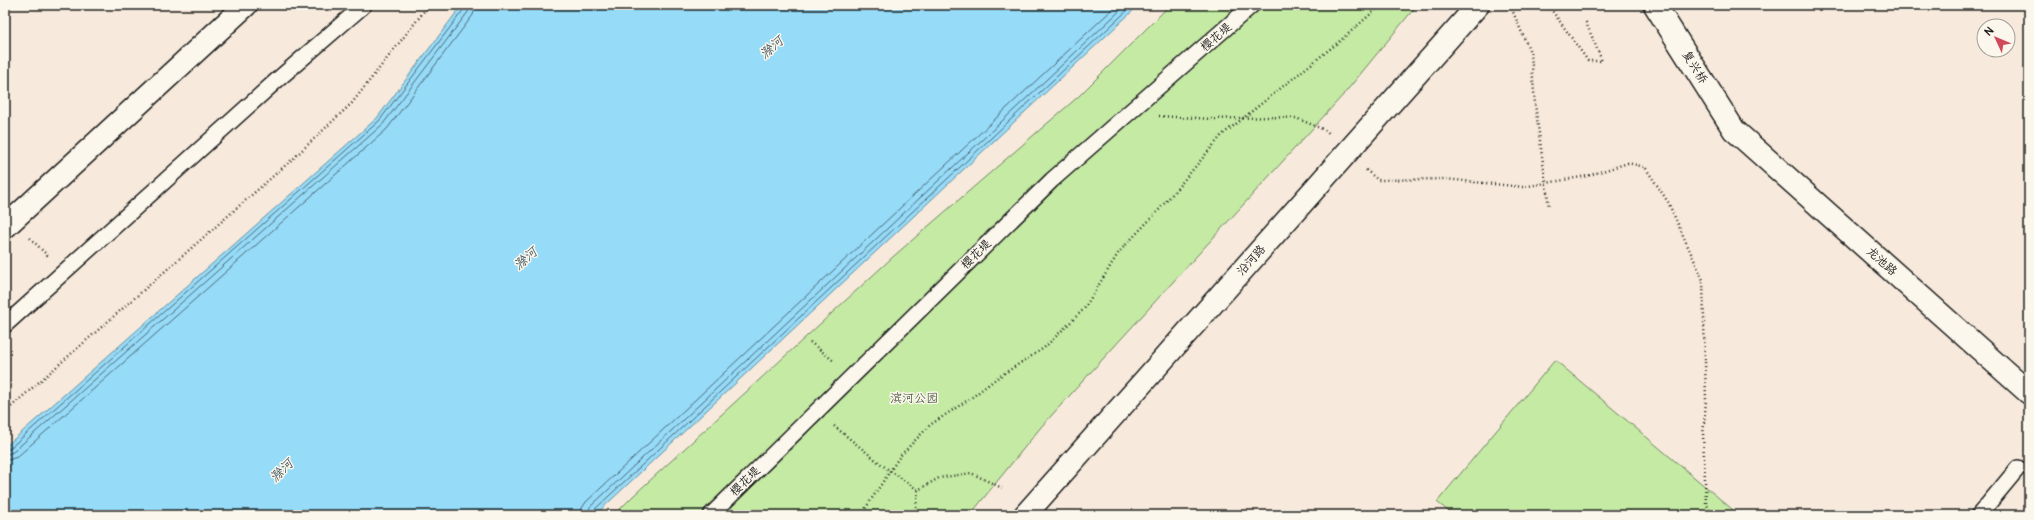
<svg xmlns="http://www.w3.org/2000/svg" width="2034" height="520" font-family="Pangolin,'LXGW WenKai TC',sans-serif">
<rect width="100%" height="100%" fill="#f7eadc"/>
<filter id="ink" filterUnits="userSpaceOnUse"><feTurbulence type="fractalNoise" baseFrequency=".025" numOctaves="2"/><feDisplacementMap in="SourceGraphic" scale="8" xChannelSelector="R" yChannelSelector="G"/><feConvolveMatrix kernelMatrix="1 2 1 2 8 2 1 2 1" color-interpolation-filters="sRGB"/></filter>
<g filter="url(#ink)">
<g fill="#c4eaa4" stroke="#708360">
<path d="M1170,5H1417L1344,94L1041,427L970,515H614L633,496L895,255L1079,96Z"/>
<path d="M1555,360L1739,515H1453L1437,502Z"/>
</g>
<path fill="#96dbf8" stroke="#658fa0" d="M462,5H1139L595,515H5V447L377,118Z"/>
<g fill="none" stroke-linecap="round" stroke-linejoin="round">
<g stroke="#4d6874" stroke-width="1">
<path d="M5,450L9,449L379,121L464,9L465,5"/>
<path d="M5,455L13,452L383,124L468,12L470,5"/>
<path d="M5,461L17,457L387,129L473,15L476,5"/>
<path d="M581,515L582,508L586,502L1117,5"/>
<path d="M587,515L590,507L1126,5"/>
<path d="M592,515L594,510L1133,5"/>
</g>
<g stroke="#1c1c1c" stroke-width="18">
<g id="lane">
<path d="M5,325L276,81L364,5"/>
<path d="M711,515L1052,180L1252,5"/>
<path d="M1979,515L2018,468"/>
</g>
</g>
<g stroke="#1c1c1c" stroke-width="25">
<g id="street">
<path d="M5,227L246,5"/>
<path d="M1025,515L1478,5"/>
</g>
</g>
<g stroke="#1c1c1c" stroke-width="25">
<path id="secondary" d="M1655,5L1734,130L2029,393"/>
</g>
<g stroke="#1c1c1c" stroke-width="2.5" stroke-dasharray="1 3" stroke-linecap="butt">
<path d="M1510,5L1531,54L1535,104L1549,207"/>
<path d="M1548,5L1588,61H1602L1585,20"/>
<path d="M1159,116L1213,119L1270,117L1296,118L1327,131L1330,135"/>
<path d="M1366,170L1378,180L1445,179L1523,187L1587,176L1628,163L1645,167L1668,202L1703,280L1706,401L1703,435L1706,503L1712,515"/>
<path d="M30,238L49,257"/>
<path d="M810,342L835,362"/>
<path d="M5,412L296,156L352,103L429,5"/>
<path d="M834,426L882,465L918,490"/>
<path d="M861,515L900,456L930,425L971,398L997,378L1044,348L1084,309L1119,252L1158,211L1222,135L1340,41L1381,5"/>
<path d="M915,515L918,490L939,478L971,473L1002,488"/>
</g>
<use href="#lane" stroke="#fbf7ec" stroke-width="15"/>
<use href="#street" stroke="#fbf7ec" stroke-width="22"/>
<use href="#secondary" stroke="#fbf7ec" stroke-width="22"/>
</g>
</g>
<g text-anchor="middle" stroke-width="3" stroke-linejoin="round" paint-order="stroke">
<g font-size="12" fill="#1c1c1c" stroke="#fbf7ec">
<text transform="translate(1216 37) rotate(-41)" y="4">樱花堤</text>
<text transform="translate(1695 67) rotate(58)" y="4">复兴桥</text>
<text transform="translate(976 254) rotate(-44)" y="4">樱花堤</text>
<text transform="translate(1251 260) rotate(-48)" y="4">沿河路</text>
<text transform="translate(1882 261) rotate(42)" y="4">龙池路</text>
<text transform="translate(745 481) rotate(-44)" y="4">樱花堤</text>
</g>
<g font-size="12" fill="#4e5a45" stroke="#fbf7ec">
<text x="914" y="402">滨河公园</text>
</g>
<g font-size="13" font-style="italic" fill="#41555e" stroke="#fbf7ec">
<text transform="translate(771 47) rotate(-41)" y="5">滁河</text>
<text transform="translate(525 258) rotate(-41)" y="5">滁河</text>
<text transform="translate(281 470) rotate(-44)" y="5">滁河</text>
</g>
</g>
<rect width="2034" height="520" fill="none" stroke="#fbf7ec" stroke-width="20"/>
<rect x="10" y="10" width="2014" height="500" fill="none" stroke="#1c1c1c" stroke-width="1.5" filter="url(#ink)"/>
<g transform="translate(1996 38) rotate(314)"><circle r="19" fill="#fbf7ec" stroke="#a29f99"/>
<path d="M0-3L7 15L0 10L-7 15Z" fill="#d1495b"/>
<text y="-6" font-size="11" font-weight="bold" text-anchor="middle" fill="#1c1c1c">N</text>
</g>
</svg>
